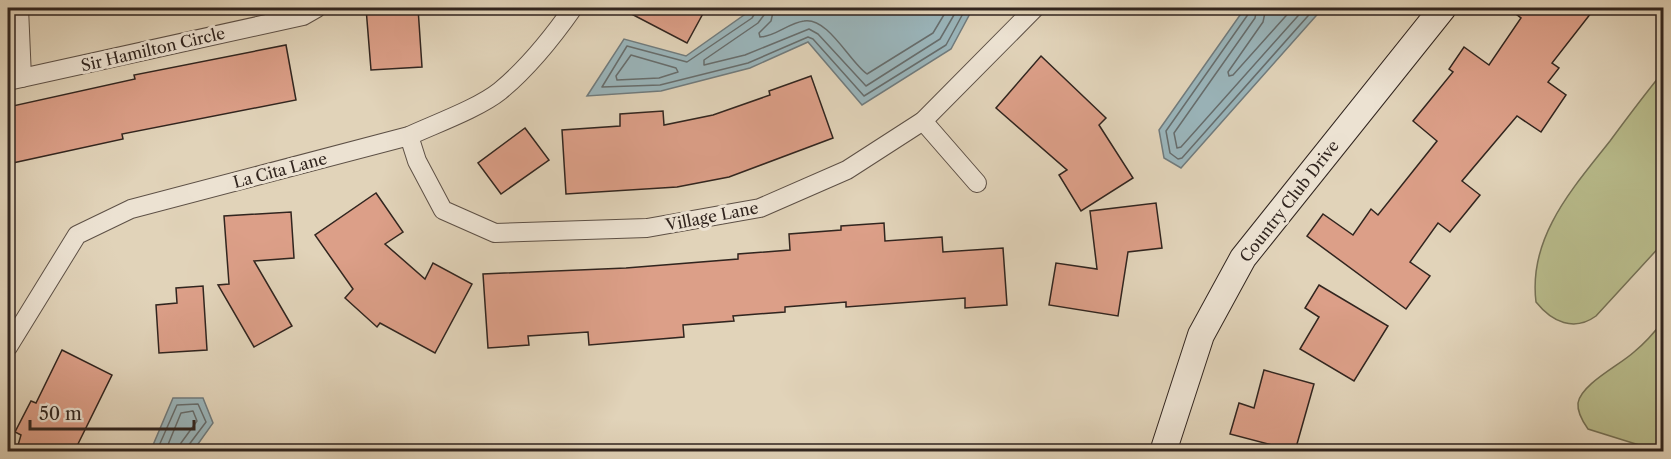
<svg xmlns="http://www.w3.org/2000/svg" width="1671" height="459" font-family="'Libre Caslon Text',serif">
<rect width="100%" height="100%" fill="#e1d3b9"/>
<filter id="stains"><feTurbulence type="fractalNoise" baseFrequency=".00333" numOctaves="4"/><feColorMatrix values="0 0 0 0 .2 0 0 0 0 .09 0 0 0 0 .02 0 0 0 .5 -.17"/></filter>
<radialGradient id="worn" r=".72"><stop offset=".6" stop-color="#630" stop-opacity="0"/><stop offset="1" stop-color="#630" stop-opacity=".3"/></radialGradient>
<g fill="#b8bb8b" stroke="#747055" stroke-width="1.5">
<path d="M1663,72V243L1596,316C1574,332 1552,322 1536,302C1528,237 1573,188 1610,141C1627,118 1645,94 1663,72Z"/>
<path d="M1663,321V448L1639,445L1588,429C1583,422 1577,413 1578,403C1581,384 1620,365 1634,352C1645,343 1654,333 1663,321Z"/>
</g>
<g fill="#9ab5bb" stroke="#707b7d" stroke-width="1.5">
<path d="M754,8H973L951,49L862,105L808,42L750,68L661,91L587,96L624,39L686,56Z"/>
<path d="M1245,8H1323L1181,168L1164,158L1159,130Z"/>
<path d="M173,398H203L213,423L193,451H121L153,445Z"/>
</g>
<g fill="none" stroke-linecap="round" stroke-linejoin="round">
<g stroke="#666d6d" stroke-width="1.5">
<path d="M758,8L752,18L687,62L627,46L602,87L660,85L748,63L808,37L813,39L864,96L946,45L966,8"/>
<path d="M765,8L764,15L758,23L704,60V65L745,55L809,29L818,34L866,86L940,39L958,8"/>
<path d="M774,8L771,21L759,33L760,37C775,37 788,23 804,21C828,17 849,61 867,74L933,33L948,8"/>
<path d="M1250,8L1249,13L1166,131L1170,153L1178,159L1182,158L1315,8"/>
<path d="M1257,8L1255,18L1174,133L1177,148L1181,147L1305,8"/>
<path d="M1266,8L1263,22L1228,72L1229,76L1233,75L1293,8"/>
<path d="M631,55L676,68L678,72L659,78L617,80L616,76Z"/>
<path d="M151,452L158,448L177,405L198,404L206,422L188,446L187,452"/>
<path d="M165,452L181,413L193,411L197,421L181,443L179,452"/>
</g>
</g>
<g fill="#dc9f88" stroke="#31251f" stroke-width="1.5">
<path d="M366,8H418L422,67L371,70Z"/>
<path d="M620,8H706L687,43Z"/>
<path d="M1508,8H1595L1552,63L1559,68L1548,82L1566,95L1541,132L1517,116L1462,181L1480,195L1450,232L1438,223L1410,262L1430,276L1406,309L1307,236L1323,214L1353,235L1371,209L1378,215L1437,141L1413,121L1453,72L1449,69L1464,47L1489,65L1521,18Z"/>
<path d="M286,45L296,100L122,134L123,139L8,164V107L135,79L134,75Z"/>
<path d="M1041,56L1106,118L1099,125L1133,178L1081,211L1059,175L1067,170L996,108Z"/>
<path d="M811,76L833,138L729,177L677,187L566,194L562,130L620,126V114L663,111L664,125L713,115L770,95L769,91Z"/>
<path d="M525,128L549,160L501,194L478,163Z"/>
<path d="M376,193L403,232L385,244L425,279L433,263L472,284L435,353L380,323L377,327L345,298L353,289L315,235Z"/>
<path d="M1156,203L1162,248L1128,252L1118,316L1049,305L1056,263L1097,269L1090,211Z"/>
<path d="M291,212L294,258L254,261L292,326L254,347L218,285L229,284L224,216Z"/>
<path d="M884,223L885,241L942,237L943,252L1003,248L1007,305L965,308V298L846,307V302L785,307V312L733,316L734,321L683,325L684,337L589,345L588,332L528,336L529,345L488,348L483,274L626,268L738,259V254L790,250L789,234L841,230V226Z"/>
<path d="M1319,285L1388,326L1354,381L1300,349L1319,317L1305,308Z"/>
<path d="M203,286L207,350L159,353L156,305L177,303L176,288Z"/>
<path d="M62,350L112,375L74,452H16L21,435L15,432L31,401L36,403Z"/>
<path d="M1264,370L1314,384L1295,451L1230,434L1239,403L1254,408Z"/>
</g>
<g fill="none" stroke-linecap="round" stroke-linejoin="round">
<g stroke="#5d5046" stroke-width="20">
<g id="street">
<path d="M19,8L22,78"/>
<path d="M8,81L303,16L317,8"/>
<path d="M923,121L977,183"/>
<path d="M409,136L417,161L443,210L495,233L647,228L760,208L847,170L923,121L1035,8"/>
<path d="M8,347L77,235L131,209L409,136C435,124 479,108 500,91C529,67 552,38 573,8"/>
</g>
</g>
<g stroke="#31251f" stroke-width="28">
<path id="secondary" d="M1163,452L1201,335L1243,258L1443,8"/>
</g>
<use href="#street" stroke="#ece2d2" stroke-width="18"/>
<use href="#secondary" stroke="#ece2d2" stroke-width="26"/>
</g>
<g text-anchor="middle" stroke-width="6" stroke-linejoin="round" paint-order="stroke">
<g font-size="16" fill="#31251f" stroke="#ece2d2">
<text transform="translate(153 49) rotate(-13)" y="6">Sir Hamilton Circle</text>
<text transform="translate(280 170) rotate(-15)" y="6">La Cita Lane</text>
<text transform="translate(1289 201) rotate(-52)" y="6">Country Club Drive</text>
<text transform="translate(712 216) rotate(-11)" y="6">Village Lane</text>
</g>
</g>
<rect width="1671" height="459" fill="none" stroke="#e1d3b9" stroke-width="30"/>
<rect x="9" y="9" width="1653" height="441" fill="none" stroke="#31251f" stroke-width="3"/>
<rect x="15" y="15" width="1641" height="429" fill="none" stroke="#31251f" stroke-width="1.5"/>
<path d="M30 420v9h164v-9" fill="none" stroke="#31251f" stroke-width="3"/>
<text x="39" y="420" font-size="18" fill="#31251f" stroke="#ece2d2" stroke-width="4.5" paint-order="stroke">50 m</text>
<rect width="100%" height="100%" filter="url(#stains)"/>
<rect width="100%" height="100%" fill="url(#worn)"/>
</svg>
